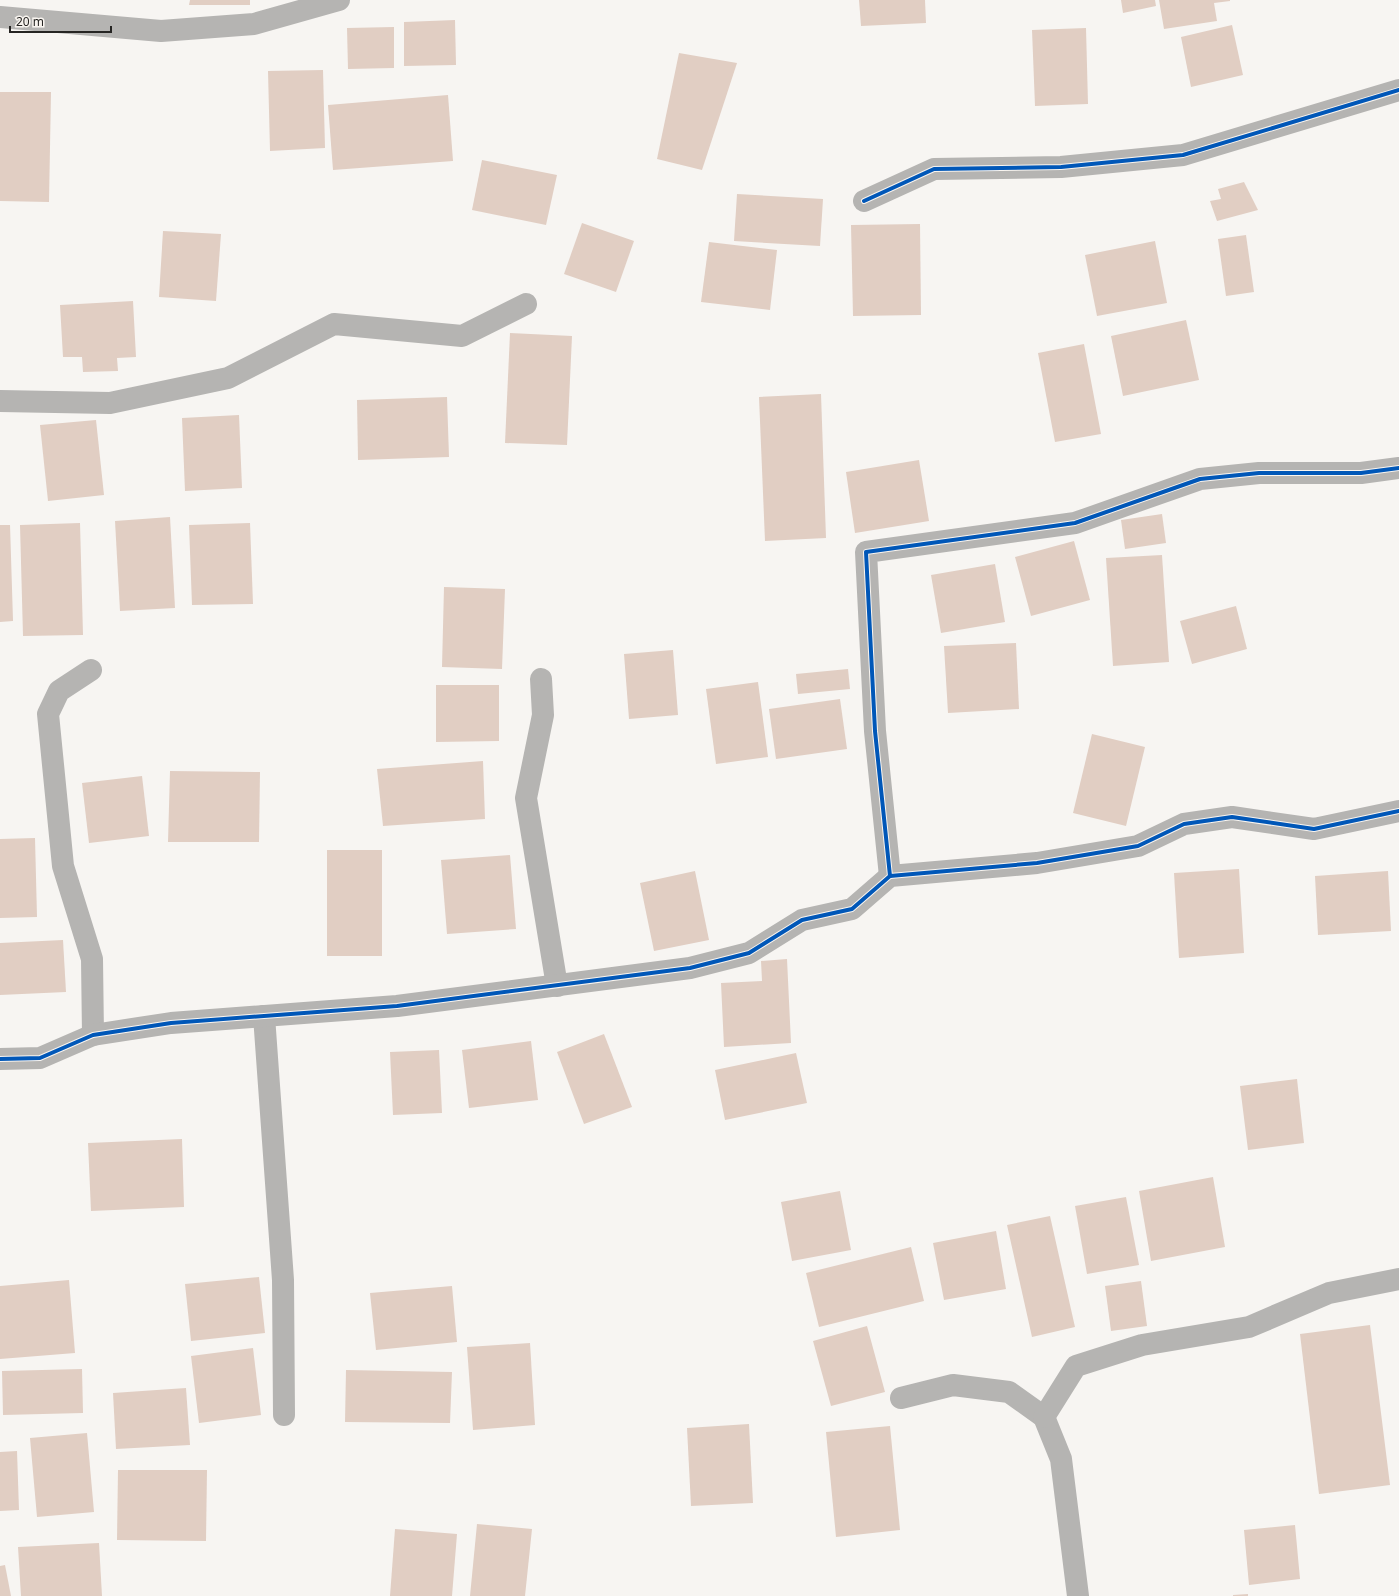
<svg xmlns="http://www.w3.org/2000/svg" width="1399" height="1596" font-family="'Noto Sans',sans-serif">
<rect width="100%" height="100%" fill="#f7f5f2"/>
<g fill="#e1cec3">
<path d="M190,0H250V5H189Z"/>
<path d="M859,0H925L926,23L861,26Z"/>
<path d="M1121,0H1155L1156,6L1123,13Z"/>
<path d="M1159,0H1230V1L1214,3L1217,21L1164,29Z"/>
<path d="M455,20L456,65L404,66V22Z"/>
<path d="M1232,25L1243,75L1191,87L1181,37Z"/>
<path d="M394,27V68L348,69L347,28Z"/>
<path d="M1086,28L1088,104L1035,106L1032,30Z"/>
<path d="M679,53L737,63L702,170L657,159Z"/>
<path d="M323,70L325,148L270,151L268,71Z"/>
<path d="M0,92H51L49,202L0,201Z"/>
<path d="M448,95L453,161L333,170L328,105Z"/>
<path d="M482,160L557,175L546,225L472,210Z"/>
<path d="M1244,182L1258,210L1217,221L1210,201L1221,199L1218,189Z"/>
<path d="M737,194L823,199L820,246L734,241Z"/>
<path d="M582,223L634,241L616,292L564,274Z"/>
<path d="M920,224L921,315L853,316L851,225Z"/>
<path d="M163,231L221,234L216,301L159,297Z"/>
<path d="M1246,235L1254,292L1226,296L1218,239Z"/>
<path d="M1155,241L1167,303L1097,316L1085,255Z"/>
<path d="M709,242L777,250L770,310L701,302Z"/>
<path d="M133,301L136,357L117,358L118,371L83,372L82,357H63L60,305Z"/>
<path d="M1186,320L1199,380L1123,396L1111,336Z"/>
<path d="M510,333L572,336L567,445L505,443Z"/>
<path d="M1084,344L1101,434L1055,442L1038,353Z"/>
<path d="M821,394L826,538L765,541L759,397Z"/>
<path d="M447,397L449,457L358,460L357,400Z"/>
<path d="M239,415L242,488L185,491L182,418Z"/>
<path d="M96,420L104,495L48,501L40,425Z"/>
<path d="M919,460L929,521L855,533L846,472Z"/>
<path d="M1162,514L1166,543L1125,549L1121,520Z"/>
<path d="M170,517L175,608L120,611L115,521Z"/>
<path d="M80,523L83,635L23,636L20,525Z"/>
<path d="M250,523L253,604L192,605L189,525Z"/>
<path d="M0,525H10L13,621L0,622Z"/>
<path d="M1074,541L1090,600L1031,616L1015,557Z"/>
<path d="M1162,555L1169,662L1113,666L1106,558Z"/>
<path d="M995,564L1005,622L941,633L931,575Z"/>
<path d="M444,587L505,589L502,669L442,667Z"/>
<path d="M1236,606L1247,649L1192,664L1180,621Z"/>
<path d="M1016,643L1019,709L948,713L944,646Z"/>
<path d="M673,650L678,715L629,719L624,654Z"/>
<path d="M848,669L850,689L798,694L796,674Z"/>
<path d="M758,682L768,757L716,764L706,689Z"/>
<path d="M436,685H499V741L436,742Z"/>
<path d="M840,699L847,749L776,759L769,709Z"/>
<path d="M1092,734L1145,747L1126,826L1073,813Z"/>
<path d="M483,761L485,819L383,826L377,769Z"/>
<path d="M170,771L260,772L259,842H168Z"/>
<path d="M142,776L149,836L89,843L82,783Z"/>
<path d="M35,838L37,917L0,918V839Z"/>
<rect x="327" y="850" width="55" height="106"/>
<path d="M510,855L516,929L447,934L441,860Z"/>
<path d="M1239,869L1244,953L1179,958L1174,873Z"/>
<path d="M695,871L709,940L654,951L640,883Z"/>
<path d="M1388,871L1391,931L1318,935L1315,876Z"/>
<path d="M63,940L66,992L0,995V943Z"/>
<path d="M787,959L791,1043L724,1047L721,983L762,981L761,961Z"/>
<path d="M604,1034L632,1107L584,1124L557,1052Z"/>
<path d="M531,1041L538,1100L469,1108L462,1050Z"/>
<path d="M439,1050L442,1113L393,1115L390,1052Z"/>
<path d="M796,1053L807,1103L725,1120L715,1070Z"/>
<path d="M1297,1079L1304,1143L1248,1150L1240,1086Z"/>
<path d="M182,1139L184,1207L91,1211L88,1143Z"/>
<path d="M1213,1177L1225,1247L1151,1261L1139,1191Z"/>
<path d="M840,1191L851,1250L792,1261L781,1202Z"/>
<path d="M1126,1197L1139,1265L1087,1274L1075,1206Z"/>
<path d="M1050,1216L1075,1327L1032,1337L1007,1225Z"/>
<path d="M996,1231L1006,1289L944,1300L933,1243Z"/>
<path d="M911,1247L924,1301L819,1327L806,1273Z"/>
<path d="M259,1277L265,1333L191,1341L185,1284Z"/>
<path d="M69,1280L75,1353L0,1359V1286Z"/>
<path d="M1141,1281L1147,1326L1111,1331L1105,1286Z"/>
<path d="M452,1286L457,1342L376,1350L370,1293Z"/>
<path d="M1370,1325L1390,1485L1319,1494L1300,1334Z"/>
<path d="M867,1326L885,1392L831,1406L813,1341Z"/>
<path d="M530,1343L535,1425L473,1430L467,1347Z"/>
<path d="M253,1348L261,1415L199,1423L191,1356Z"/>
<path d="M82,1369L83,1413L3,1415L2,1371Z"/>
<path d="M346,1370L452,1372L450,1423L345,1422Z"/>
<path d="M186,1388L190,1445L116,1449L113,1393Z"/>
<path d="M749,1424L753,1503L691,1506L687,1428Z"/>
<path d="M890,1426L900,1530L836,1537L826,1432Z"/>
<path d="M87,1433L94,1512L37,1517L30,1438Z"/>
<path d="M17,1451L19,1510L0,1511V1452Z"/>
<path d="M118,1470H207L206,1541L117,1540Z"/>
<path d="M477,1524L532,1529L525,1596H470Z"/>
<path d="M1295,1525L1300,1579L1249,1585L1244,1530Z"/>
<path d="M395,1529L457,1534L452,1596H390Z"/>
<path d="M99,1543L102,1596H21L18,1547Z"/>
<path d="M5,1565L11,1596H0V1566Z"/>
<path d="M1248,1594V1596H1233V1595Z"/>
</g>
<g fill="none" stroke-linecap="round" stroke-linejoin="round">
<g stroke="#b5b4b2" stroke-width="22">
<path d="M0,17L161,31L254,24L339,0"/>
<path d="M864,201L934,169L1061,167L1183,155L1399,90"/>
<path d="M0,401L110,403L228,378L334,324L462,336L526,304"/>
<path d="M91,670L59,691L48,714L63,866L92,959L93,1035"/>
<path d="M541,679L543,715L526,798L557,986"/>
<path d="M890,876L875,731L866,552L1075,523L1200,479L1259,473H1361L1399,468"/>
<path d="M264,1016L283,1280L284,1415"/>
<path d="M0,1059L40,1058L93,1035L171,1023L397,1006L690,968L749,953L802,920L852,909L890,876L1037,863L1138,846L1184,824L1232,817L1314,829L1399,811"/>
<path d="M901,1398L953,1385L1009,1392L1044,1417L1061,1459L1078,1596"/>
<path d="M1044,1417L1076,1366L1142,1345L1249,1327L1329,1293L1399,1279"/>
</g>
<g stroke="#f9f5f0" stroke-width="6">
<g id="cycleway">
<path d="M864,201L934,169L1061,167L1183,155L1399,90"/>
<path d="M890,876L875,731L866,552L1075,523L1200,479L1259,473H1361L1399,468"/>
<path d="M0,1059L40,1058L93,1035L171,1023L397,1006L690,968L749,953L802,920L852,909L890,876L1037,863L1138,846L1184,824L1232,817L1314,829L1399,811"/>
</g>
</g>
<use href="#cycleway" stroke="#0057b8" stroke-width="4"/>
</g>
<path d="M10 26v6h101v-6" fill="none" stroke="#262523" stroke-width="2"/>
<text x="16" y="26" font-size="12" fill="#262523" stroke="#f9f5f0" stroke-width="3" paint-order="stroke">20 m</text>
</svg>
